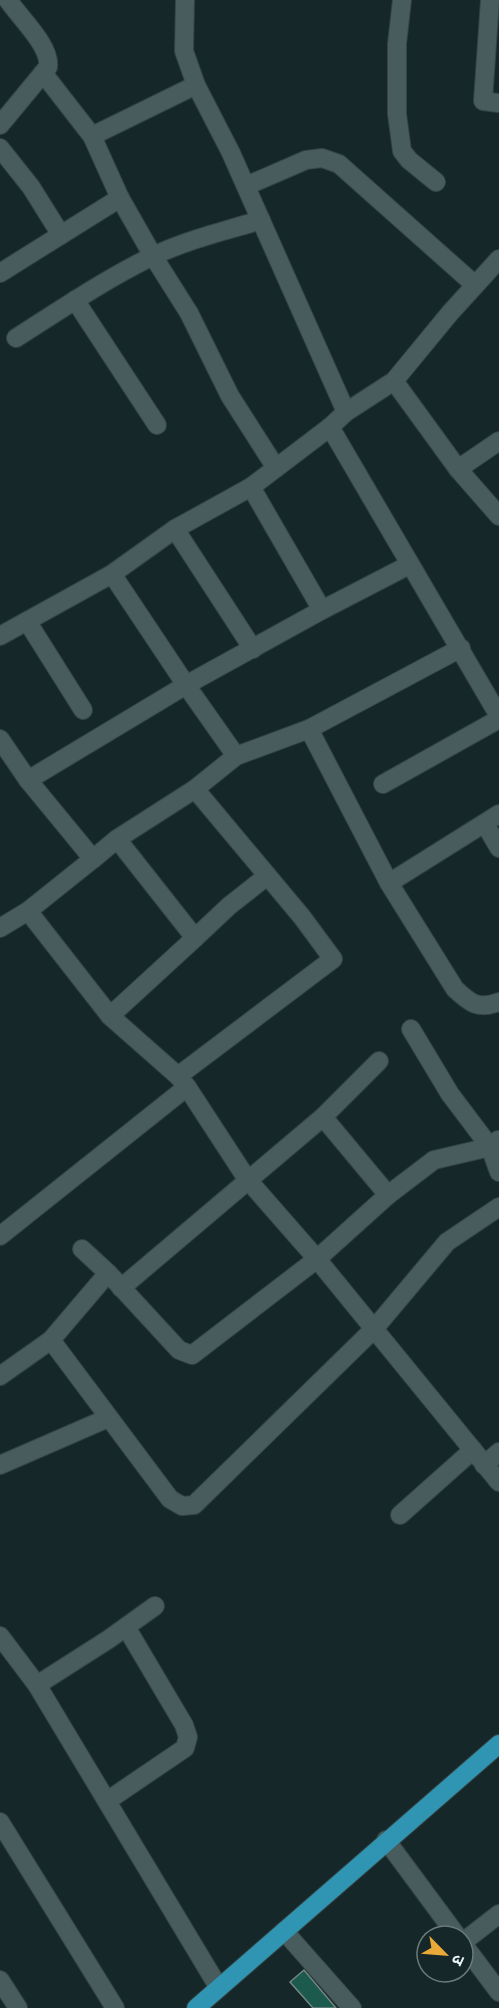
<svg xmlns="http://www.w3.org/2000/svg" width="499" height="2008" font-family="'Noto Sans','Noto Sans Devanagari',sans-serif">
<rect width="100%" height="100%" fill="#152728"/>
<path fill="#1c5a4d" stroke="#738680" stroke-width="1.5" d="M304,1970L336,2008H313L290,1982Z"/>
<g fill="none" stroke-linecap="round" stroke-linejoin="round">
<g stroke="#344344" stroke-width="20">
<g id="minor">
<path d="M185,0L184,51L196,85L231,153L346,412"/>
<path d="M402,0L397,44V114L402,151L409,160L436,182"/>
<path d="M490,0L483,101L499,103"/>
<path d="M43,73L92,136L120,198L153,256L189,313L230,396L276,468"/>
<path d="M0,125L48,67C51,46 20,18 8,0"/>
<path d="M92,136L196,85"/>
<path d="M0,148L31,187L61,235"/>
<path d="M246,186L306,160L322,158L339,164L475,285"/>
<path d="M499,259L450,313L394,381L346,412L330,427L499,716"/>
<path d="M0,273L120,198"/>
<path d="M75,300L157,425"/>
<path d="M16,338C60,310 104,280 151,257C186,240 225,231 261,220"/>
<path d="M394,381L458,469L499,516"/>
<path d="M458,469L499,441"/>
<path d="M251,487L322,610"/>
<path d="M175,529L253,649"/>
<path d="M27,621L83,710"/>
<path d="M0,636L112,574L175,529L251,487L330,427"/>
<path d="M309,729L461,648"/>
<path d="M0,739L28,780L93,859L28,911L0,928"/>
<path d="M236,756L309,729L389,883L455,989C470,1003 478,1010 499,1002"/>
<path d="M28,780L186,685L322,610L409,565"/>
<path d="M383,784L499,719"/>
<path d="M485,824L499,848"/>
<path d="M117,839L195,938L229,906L267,876"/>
<path d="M93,859L117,839L195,789L236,756L186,685L112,574"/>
<path d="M389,883L499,814"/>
<path d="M28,911L110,1016L178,1076L187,1087L247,1179L317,1259L499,1482"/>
<path d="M110,1016L195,938"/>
<path d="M178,1076L333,959L302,917L195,789"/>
<path d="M323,1117L388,1195"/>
<path d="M498,1140L490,1147L499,1172"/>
<path d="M0,1236L187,1087"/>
<path d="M82,1249L108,1273L179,1350L192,1355L317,1259L388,1195L434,1160L490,1147L450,1094L411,1029"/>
<path d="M121,1288L323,1117L379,1061"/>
<path d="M51,1340L170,1499L182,1506L194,1505L374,1329L447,1242L499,1207"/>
<path d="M0,1376L51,1340L108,1273"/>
<path d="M0,1465L108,1418"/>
<path d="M484,1465L499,1452"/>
<path d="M400,1515L473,1450"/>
<path d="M0,1636L37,1685L219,1988"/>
<path d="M37,1685L109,1639L155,1606"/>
<path d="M107,1801L185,1748L188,1737L184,1725L126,1627"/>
<path d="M0,1822L115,2008"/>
<path d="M386,1840L457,1936"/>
<path d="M284,1931L352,2008"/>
<path d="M463,1942L499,1914"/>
<path d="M463,1944L499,1992"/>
<path d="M0,1980L18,2008"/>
</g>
</g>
<g stroke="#344344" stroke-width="20">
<path id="primary" d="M196,2008L499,1744"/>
</g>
<use href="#minor" stroke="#495c5d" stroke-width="18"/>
<use href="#primary" stroke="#3095b2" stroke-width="18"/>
</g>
<g transform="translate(445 1954) rotate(115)"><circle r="28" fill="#152728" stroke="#6b7a7b" stroke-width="1.5"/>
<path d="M0-4.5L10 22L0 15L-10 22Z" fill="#eaaa39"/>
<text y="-9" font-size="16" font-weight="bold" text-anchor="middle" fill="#ebf6f7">उ</text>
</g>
</svg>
